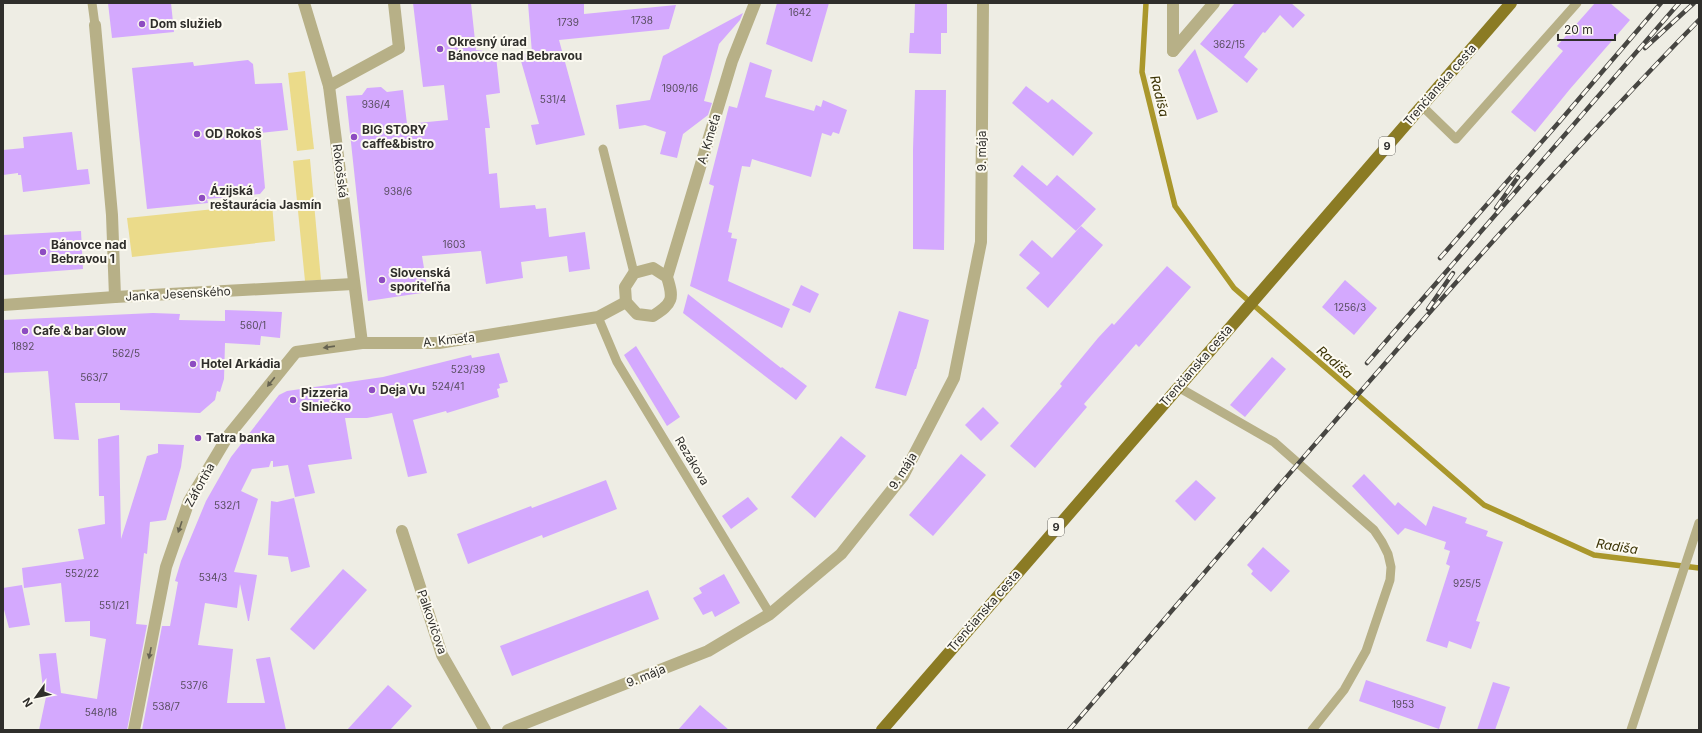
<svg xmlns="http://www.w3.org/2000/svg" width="1702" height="733" font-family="Inter,sans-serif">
<rect width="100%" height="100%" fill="#eeede4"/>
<g fill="#ebdb8a">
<path d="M305,71L314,149L297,151L288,73Z"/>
<path d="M310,159L321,280L305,281L293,161Z"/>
<path d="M272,203L275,241L132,257L127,218Z"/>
</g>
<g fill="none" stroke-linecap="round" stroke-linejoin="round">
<path stroke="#aa972b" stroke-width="5.5" d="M1146,3L1142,72L1175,206L1234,288L1484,505L1594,555L1699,568"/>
</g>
<g fill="#d4a9fe">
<path d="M108,3H171L174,32L112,38Z"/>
<path d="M413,3H471L476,50L492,52L496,56L500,93L486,95L490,128H485L489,174L497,173L500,208L535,205L536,209L546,208L549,237L585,232L590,269L569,272L567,256L521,262L523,278L486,284L481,251L422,256L428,292L368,301L346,96L362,95L367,88L381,87L387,92L403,90L407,124L448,120L444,85L423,87Z"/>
<path d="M528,3H584V14L676,5L669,29L559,40L585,135L536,145L531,125L539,124L519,54L532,53Z"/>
<path d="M777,3H829L812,62L766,44Z"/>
<path d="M915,3H947V33H941V54L909,53L910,33H914Z"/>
<path d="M1235,3H1291L1305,15L1293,28L1280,15L1265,33L1263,32L1244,57L1258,69L1247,83L1200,44Z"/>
<path d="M1595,3H1610L1630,20L1570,89L1535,132L1511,112L1563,51L1557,46Z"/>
<path d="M743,13L740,20L719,44L704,101L712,103L708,115L683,134L677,158L660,154L666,132L645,125L619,129L616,105L650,100L663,56Z"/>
<path d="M1195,49L1218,112L1197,120L1178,70Z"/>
<path d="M248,60L253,64L255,84L282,83L288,130L260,133L265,188L260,194L207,199L208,203L147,209L132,68L193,62L194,66Z"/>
<path d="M750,62L772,70L765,97L814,111L816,105L821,107L823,100L847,110L839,134L833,132L831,136L822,133L811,177L752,159L750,167L742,166L728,232L732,233L731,238L737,239L728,281L790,309L782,328L690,286L714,186L709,184L729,106L737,108Z"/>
<path d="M1026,86L1048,103L1052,99L1093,133L1073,156L1012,103Z"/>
<path d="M915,90H946L944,250L913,249V149Z"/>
<path d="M72,132L77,170L88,169L90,184L23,192L21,175H18V173L3,175V150L24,148L23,137Z"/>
<path d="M1022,165L1047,186L1057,175L1096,209L1076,231L1013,176Z"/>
<path d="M1081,226L1103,245L1048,308L1026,288L1040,273L1019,255L1032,240L1052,258Z"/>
<path d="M81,231L83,269L3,275V235Z"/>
<path d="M1167,266L1191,287L1139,347L1136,344L1084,404L1087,407L1035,468L1010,446L1062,386L1060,384L1098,338L1112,323L1114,325Z"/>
<path d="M1345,280L1377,308L1354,335L1322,307Z"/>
<path d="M801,285L819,294L810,313L792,305Z"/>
<path d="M688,294L781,368L782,367L807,386L796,400L683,313Z"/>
<path d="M225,310L282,312L280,338L261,336L260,345L225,343L224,379L220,392L217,391L215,400L200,413L120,410V403H75L79,440L54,439L48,371L3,373V320L153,313L180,314L179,320L225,321Z"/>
<path d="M899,311L929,320L916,369H915L906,396L875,388Z"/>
<path d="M636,346L680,417L667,426L624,355Z"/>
<path d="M499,353L508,382L499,384L500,388L497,389L499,397L447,413L446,411L413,420L427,473L408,477L392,413L367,418H345L352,459L308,465L315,493L295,497L288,465L273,467V461H271L269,467L252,469L241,491L258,499L234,572L257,575L249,621H248L240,584L237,608L205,603L198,645L233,649L227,703H265L256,659L270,657L286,730H142L162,626H170L178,582L175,581L181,561L206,501L231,457L279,395L287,391L383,377L471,355L472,358Z"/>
<path d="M1272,357L1286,369L1245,417L1230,405Z"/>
<path d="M983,407L999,423L981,441L965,425Z"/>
<path d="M119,435L121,539L147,456L158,453V444L184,445L181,467L166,520L150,522L147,554L144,553L136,624L147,625L127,730H39L46,697H44L39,654L56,653L61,693L97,699L106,639L90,636V621L65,622L61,583L24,588L22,568L84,559L78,529L105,524L104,496H99L98,439Z"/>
<path d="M841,436L866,456L815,518L791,497Z"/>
<path d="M961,454L986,475L933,536L909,515Z"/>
<path d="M1364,474L1395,506L1398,502L1426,526L1433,506L1467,518L1465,523L1488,531L1486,536L1503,542L1476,621L1480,622L1471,649L1449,641L1447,648L1426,641L1450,566L1446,564L1450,551L1444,549L1446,542L1405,528L1398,535L1352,486Z"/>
<path d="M606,480L617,509L543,538L542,535L468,564L457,534L531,506L532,508Z"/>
<path d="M1196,480L1216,498L1195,521L1175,501Z"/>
<path d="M748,497L758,509L731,529L722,516Z"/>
<path d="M294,498L310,567L291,572L288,557L268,555L271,501L277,502Z"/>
<path d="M1263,547L1290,571L1271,592L1251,574L1253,571L1247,565Z"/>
<path d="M343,569L367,590L314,650L290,629Z"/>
<path d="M724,574L740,603L715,617L712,611L703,615L693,598L702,593L699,588Z"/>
<path d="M22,585L30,625L9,628L3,606V588Z"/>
<path d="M648,590L659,619L512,676L500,646Z"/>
<path d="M1366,680L1446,707L1439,729L1359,701Z"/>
<path d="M1493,682L1510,687L1495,730H1477Z"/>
<path d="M388,685L412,706L390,730H347Z"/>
<path d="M700,705L729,730H678Z"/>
</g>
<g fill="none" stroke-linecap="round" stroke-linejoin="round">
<g stroke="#b7b087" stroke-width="9">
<path d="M92,3L95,25"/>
<path d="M1422,106L1456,139L1577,3"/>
<path d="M603,149L634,273"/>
<path d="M598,317L617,362L770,614"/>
<path d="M1178,387L1274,442L1374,530L1382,542L1388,554L1391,567L1390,580L1366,651L1344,690L1312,730"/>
<path d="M1631,730L1699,523"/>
</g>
<g stroke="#b7b087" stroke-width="12">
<path d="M304,3L329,86L362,343"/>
<path d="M95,25L112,215L115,297"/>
<path d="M1173,51L1214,3"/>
<path d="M1173,51V3"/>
<path d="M329,86L399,48L394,3"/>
<path d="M667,277L653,268L634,273L625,287L626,302L637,314L653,316C673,303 674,299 667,277L732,61L755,3"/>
<path d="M3,305L115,297L353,284"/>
<path d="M402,531L442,655L485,730"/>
<path d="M134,730L166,567L189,501L228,436L296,352L362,343H439L598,317L626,302"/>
<path d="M508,730L708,651L770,614L841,554L903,476L954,378L981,242L983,3"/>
</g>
<path stroke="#8b7b24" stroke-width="12" d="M882,730L1511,3"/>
<g stroke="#474642" stroke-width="4.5">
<g id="rail">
<path d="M1645,48L1694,3"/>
<path d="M1496,208L1518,177"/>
<path d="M1440,258L1560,121L1661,3"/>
<path d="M1428,309L1453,273"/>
<path d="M1367,363L1679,3"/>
<path d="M1069,730C1276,491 1478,247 1699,20"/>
</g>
</g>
<use href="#rail" stroke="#fcfaf1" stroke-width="3" stroke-dasharray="9" stroke-linecap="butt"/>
</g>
<defs><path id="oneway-solid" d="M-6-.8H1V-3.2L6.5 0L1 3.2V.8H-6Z"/></defs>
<g fill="#656250">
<use href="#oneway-solid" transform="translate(329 347) rotate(172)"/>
<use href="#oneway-solid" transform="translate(271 382) rotate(129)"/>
<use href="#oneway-solid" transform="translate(180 527) rotate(109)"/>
<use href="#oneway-solid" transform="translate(150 653) rotate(101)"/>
</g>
<g fill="#8d4cc1" stroke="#fcfaf1" stroke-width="1.5">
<circle cx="142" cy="24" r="4"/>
<circle cx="440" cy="49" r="4"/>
<circle cx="197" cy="134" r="4"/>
<circle cx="354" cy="137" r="4"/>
<circle cx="202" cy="198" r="4"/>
<circle cx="43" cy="252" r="4"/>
<circle cx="382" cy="280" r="4"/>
<circle cx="25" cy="331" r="4"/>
<circle cx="193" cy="364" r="4"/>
<circle cx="372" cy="390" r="4"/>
<circle cx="293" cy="400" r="4"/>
<circle cx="198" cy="438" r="4"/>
</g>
<g text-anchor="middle" stroke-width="4" stroke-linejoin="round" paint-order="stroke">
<g font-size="10" fill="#584d60">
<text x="800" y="16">1642</text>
<text x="642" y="24">1738</text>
<text x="568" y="26">1739</text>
<text x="1229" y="48">362/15</text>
<text x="680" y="92">1909/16</text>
<text x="553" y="103">531/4</text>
<text x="376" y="108">936/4</text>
<text x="398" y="195">938/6</text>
<text x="454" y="248">1603</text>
<text x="1350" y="311">1256/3</text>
<text x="253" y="329">560/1</text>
<text x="23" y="350">1892</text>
<text x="126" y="357">562/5</text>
<text x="468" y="373">523/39</text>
<text x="94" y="381">563/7</text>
<text x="448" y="390">524/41</text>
<text x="227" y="509">532/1</text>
<text x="82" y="577">552/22</text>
<text x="213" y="581">534/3</text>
<text x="1467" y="587">925/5</text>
<text x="114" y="609">551/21</text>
<text x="194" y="689">537/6</text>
<text x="1403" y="708">1953</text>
<text x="166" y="710">538/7</text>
<text x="101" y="716">548/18</text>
</g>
<g fill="#fcfaf1" stroke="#6c6b66" stroke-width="1">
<rect x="1379" y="137" width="16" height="18" rx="3"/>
<rect x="1048" y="518" width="16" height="18" rx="3"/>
</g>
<g font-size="11" font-weight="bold" fill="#2f2e2b">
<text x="1387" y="150">9</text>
<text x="1056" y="531">9</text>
</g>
<g font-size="12" font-weight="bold" fill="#2f2e2b" stroke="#fcfaf1" text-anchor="start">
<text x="150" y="28">Dom služieb</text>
<text x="448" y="46">Okresný úrad<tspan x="448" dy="14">Bánovce nad Bebravou</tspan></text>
<text x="362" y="134">BIG STORY<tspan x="362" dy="14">caffe&amp;bistro</tspan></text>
<text x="205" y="138">OD Rokoš</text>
<text x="210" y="195">Ázijská<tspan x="210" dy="14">reštaurácia Jasmín</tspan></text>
<text x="51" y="249">Bánovce nad<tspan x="51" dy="14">Bebravou 1</tspan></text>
<text x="390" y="277">Slovenská<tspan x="390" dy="14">sporiteľňa</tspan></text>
<text x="33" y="335">Cafe &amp; bar Glow</text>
<text x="201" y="368">Hotel Arkádia</text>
<text x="380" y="394">Deja Vu</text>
<text x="301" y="397">Pizzeria<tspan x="301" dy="14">Slniečko</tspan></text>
<text x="206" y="442">Tatra banka</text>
</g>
<g font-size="12" fill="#2f2e2b" stroke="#fcfaf1">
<text transform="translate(1440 85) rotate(-49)" y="4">Trenčianska cesta</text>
<text transform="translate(709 139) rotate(-73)" y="4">A. Kmeťa</text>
<text transform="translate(982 151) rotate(-90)" y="4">9. mája</text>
<text transform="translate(340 171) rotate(83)" y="4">Rokošská</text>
<text transform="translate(178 294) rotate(-3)" y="4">Janka Jesenského</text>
<text transform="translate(449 340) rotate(-6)" y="4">A. Kmeťa</text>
<text transform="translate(1196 366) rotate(-49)" y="4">Trenčianska cesta</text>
<text transform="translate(692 461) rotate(59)" y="4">Rezákova</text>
<text transform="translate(903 471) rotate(-58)" y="4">9. mája</text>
<text transform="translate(200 485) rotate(-61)" y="4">Záfortňa</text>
<text transform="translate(984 611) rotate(-49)" y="4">Trenčianska cesta</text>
<text transform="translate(432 622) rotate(71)" y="4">Palkovičova</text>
<text transform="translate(646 676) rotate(-22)" y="4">9. mája</text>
</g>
<g font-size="13" font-style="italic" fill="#3a3204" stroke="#fcfaf1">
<text transform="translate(1160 96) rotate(76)" y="5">Radiša</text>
<text transform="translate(1335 362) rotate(41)" y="5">Radiša</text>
<text transform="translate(1617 546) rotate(9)" y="5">Radiša</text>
</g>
</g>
<rect width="1702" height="733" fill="none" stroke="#2f2e2b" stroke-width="8"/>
<g transform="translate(36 697) rotate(237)" stroke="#fcfaf1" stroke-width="3" paint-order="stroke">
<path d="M0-3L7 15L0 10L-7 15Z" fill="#2f2e2b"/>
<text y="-6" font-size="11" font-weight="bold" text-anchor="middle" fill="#2f2e2b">N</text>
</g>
<path d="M1558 34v6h57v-6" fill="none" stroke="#2f2e2b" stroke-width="2"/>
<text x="1564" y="34" font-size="12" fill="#2f2e2b" stroke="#fcfaf1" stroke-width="3" paint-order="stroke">20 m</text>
</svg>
